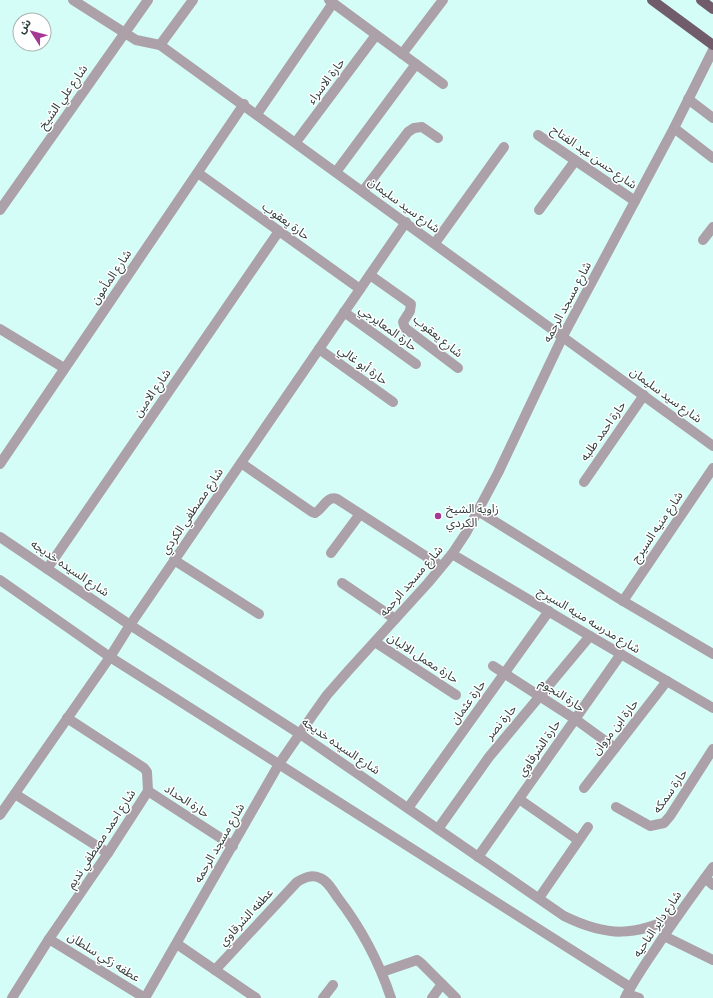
<svg xmlns="http://www.w3.org/2000/svg" width="713" height="998" font-family="'Titillium Web','Noto Sans Arabic',sans-serif">
<rect width="100%" height="100%" fill="#d5fdf7"/>
<g fill="none" stroke-linecap="round" stroke-linejoin="round">
<path stroke="#aca0a9" stroke-width="10" d="M688,99L713,118"/>
<g stroke="#aca0a9" stroke-width="10">
<path d="M73,0L136,40L160,45L713,446"/>
<path d="M329,0L443,84"/>
<path d="M160,45L193,0"/>
<path d="M402,54L443,0"/>
<path d="M257,114L333,3"/>
<path d="M674,128L713,158"/>
<path d="M538,135L635,201"/>
<path d="M296,142L376,35"/>
<path d="M336,172L416,64"/>
<path d="M198,173L360,289"/>
<path d="M363,191L408,132L414,128L422,127L438,138"/>
<path d="M0,210L148,0"/>
<path d="M539,210L575,161"/>
<path d="M703,240L713,227"/>
<path d="M435,243L504,147"/>
<path d="M370,275L411,304L410,311L403,322L405,328L458,368"/>
<path d="M344,312L416,364"/>
<path d="M0,329L64,368"/>
<path d="M319,349L393,402"/>
<path d="M241,463L312,512L315,513C323,509 327,495 337,499L441,566"/>
<path d="M0,464L244,104"/>
<path d="M584,482L644,395"/>
<path d="M478,511L623,601L713,654"/>
<path d="M0,537L130,625L300,734L564,916C607,937 635,937 678,915"/>
<path d="M331,553L360,514"/>
<path d="M452,554L590,636L713,708"/>
<path d="M174,560L259,614"/>
<path d="M47,569L279,231"/>
<path d="M0,580L110,657L630,987"/>
<path d="M342,583L395,619"/>
<path d="M623,601L713,468"/>
<path d="M375,642L456,695"/>
<path d="M493,666L575,719L615,748"/>
<path d="M584,788L667,681"/>
<path d="M148,791L233,846"/>
<path d="M15,794L108,853"/>
<path d="M519,799L578,840"/>
<path d="M616,807L650,826L664,823L670,816L713,749"/>
<path d="M408,808L549,611"/>
<path d="M0,815L110,657L130,625L406,222"/>
<path d="M438,829L489,757L590,636"/>
<path d="M478,857L621,654"/>
<path d="M705,878L713,885"/>
<path d="M539,898L588,827"/>
<path d="M664,936L713,960"/>
<path d="M49,939L145,998"/>
<path d="M177,944L256,998"/>
<path d="M215,970L297,882C304,878 311,874 320,878C328,881 333,891 338,898C361,928 379,962 391,998"/>
<path d="M382,972L417,960L421,963L456,998"/>
<path d="M627,994L639,998"/>
<path d="M12,998L49,939L108,853L148,791L147,772L144,768L67,718"/>
<path d="M145,998L279,764L312,716L327,695L348,671L428,583L452,554L466,533L498,473L563,336L674,128L713,50"/>
<path d="M323,998L333,985"/>
<path d="M432,998L442,984"/>
<path d="M625,998C634,980 645,964 656,948C674,920 694,893 713,867"/>
</g>
<g stroke="#705c6b" stroke-width="10">
<path d="M652,0L713,45"/>
<path d="M701,0L713,9"/>
</g>
</g>
<circle fill="#a53795" stroke="#fff" stroke-width="1.5" cx="438" cy="516" r="4"/>
<g text-anchor="middle" stroke-width="3" stroke-linejoin="round" paint-order="stroke">
<g font-size="12" fill="#303f3d" stroke="#fff">
<text transform="translate(326 81) rotate(-53)" y="4">حارة الاسراء</text>
<text transform="translate(63 97) rotate(-55)" y="4">شارع علي الشيخ</text>
<text transform="translate(594 157) rotate(35)" y="4">شارع حسن عبد الفتاح</text>
<text transform="translate(404 205) rotate(36)" y="4">شارع سيد سليمان</text>
<text transform="translate(286 221) rotate(36)" y="4">حارة يعقوب</text>
<text transform="translate(111 277) rotate(-56)" y="4">شارع المأمون</text>
<text transform="translate(567 302) rotate(-62)" y="4">شارع مسجد الرحمه</text>
<text transform="translate(388 328) rotate(36)" y="4">حارة المعايرجي</text>
<text transform="translate(438 336) rotate(39)" y="4">شارع يعقوب</text>
<text transform="translate(363 365) rotate(36)" y="4">حارة أبو غالي</text>
<text transform="translate(152 393) rotate(-55)" y="4">شارع الامين</text>
<text transform="translate(666 395) rotate(36)" y="4">شارع سيد سليمان</text>
<text transform="translate(603 431) rotate(-55)" y="4">حارة احمد طلبه</text>
<text transform="translate(192 511) rotate(-56)" y="4">شارع مصطفي الكردي</text>
<text transform="translate(657 527) rotate(-56)" y="4">شارع منيه السيرج</text>
<text transform="translate(70 568) rotate(34)" y="4">شارع السيده خديجه</text>
<text transform="translate(411 581) rotate(-49)" y="4">شارع مسجد الرحمه</text>
<text transform="translate(589 620) rotate(31)" y="4">شارع مدرسه منيه السيرج</text>
<text transform="translate(423 658) rotate(33)" y="4">حارة معمل الالبان</text>
<text transform="translate(562 695) rotate(33)" y="4">حارة النجوم</text>
<text transform="translate(468 702) rotate(-54)" y="4">حارة عثمان</text>
<text transform="translate(501 722) rotate(-50)" y="4">حارة نصر</text>
<text transform="translate(615 727) rotate(-52)" y="4">حارة ابن مروان</text>
<text transform="translate(341 746) rotate(34)" y="4">شارع السيده خديجه</text>
<text transform="translate(539 748) rotate(-55)" y="4">حارة الشرقاوي</text>
<text transform="translate(670 791) rotate(-55)" y="4">حارة سمكه</text>
<text transform="translate(187 801) rotate(33)" y="4">حارة الحداد</text>
<text transform="translate(101 839) rotate(-57)" y="4">شارع احمد مصطفي نديم</text>
<text transform="translate(219 843) rotate(-60)" y="4">شارع مسجد الرحمه</text>
<text transform="translate(246 917) rotate(-47)" y="4">عطفه الشرقاوي</text>
<text transform="translate(657 924) rotate(-56)" y="4">شارع داير الناحيه</text>
<text transform="translate(104 957) rotate(32)" y="4">عطفه زكي سلطان</text>
</g>
<g font-size="12" fill="#303f3d" stroke="#fff" text-anchor="start">
<text x="446" y="513">زاوية الشيخ<tspan x="446" dy="14">الكردي</tspan></text>
</g>
</g>
<g transform="translate(32 32) rotate(306)"><circle r="19" fill="#ffffff" stroke="#acb2b1"/>
<path d="M0-3L7 15L0 10L-7 15Z" fill="#a53795"/>
<text y="-6" font-size="11" font-weight="bold" text-anchor="middle" fill="#303f3d">ش</text>
</g>
</svg>
